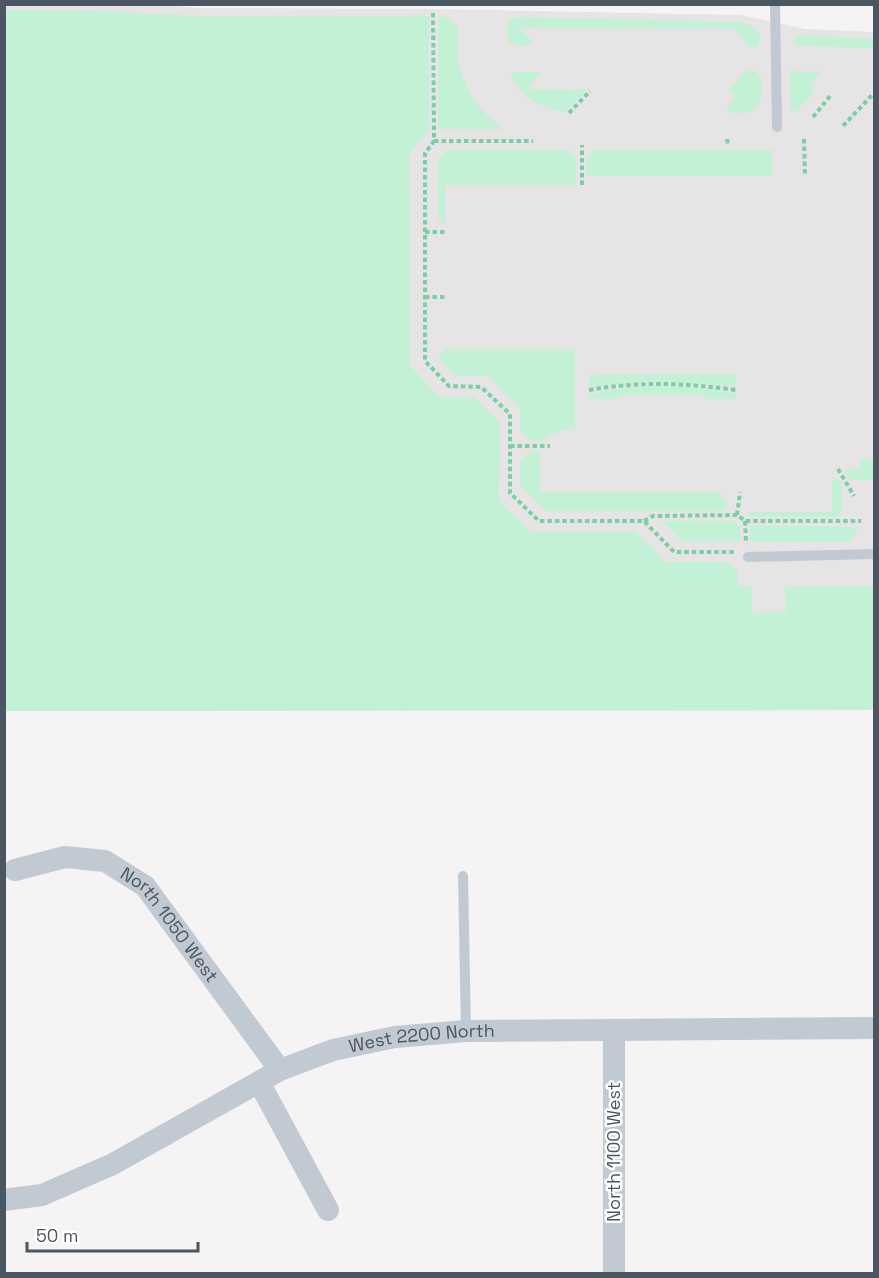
<svg xmlns="http://www.w3.org/2000/svg" width="879" height="1278" font-family="'Space Grotesk',sans-serif">
<rect width="100%" height="100%" fill="#f5f3f3"/>
<path fill="#e6e4e5" d="M145,4L200,8L435,9L741,15L805,29L874,32V710L5,711V5Z"/>
<g fill="#c3f1d5">
<path d="M5,10L98,11L197,16H429V130L409,154L410,366L440,397H474L500,423L499,501L531,532H636L666,562H728L738,572V586L752,587V613L786,612L785,587L874,586V710L5,711Z"/>
<path d="M438,16C446,17 453,19 457,27C460,35 458,47 458,55C461,86 479,112 504,129H438Z"/>
<path d="M519,17L741,22C753,25 766,33 757,47H750L735,29L520,28L534,44L519,46L508,42L507,29L509,19Z"/>
<path d="M798,35L874,39V48L799,46L794,43V39Z"/>
<path d="M745,71H755L761,77C762,106 762,114 730,113L726,109L736,95L730,92V89Z"/>
<path d="M790,71L821,72L810,86H813V93L796,112L791,111Z"/>
<path d="M510,72H541L528,89L587,90L565,112C541,108 518,97 510,72Z"/>
<path d="M447,150H567L576,158V185H445V225L438,219V159Z"/>
<path d="M595,150H772V176H586L587,158Z"/>
<path d="M445,349H575V429H563L546,438L545,441H531L520,431V408L489,376H456L438,358Z"/>
<path d="M736,374V386L649,381L589,387V375Z"/>
<path d="M648,386L686,387L736,393V399H705V395H617V399H589V394L616,389Z"/>
<path d="M540,451V492H720L721,497L729,505L723,511H546L520,485V462L531,452Z"/>
<path d="M860,459H874L873,479L851,480L845,474V469L860,468Z"/>
<path d="M832,477L841,481L842,511L836,517L749,516L747,512H832Z"/>
<path d="M662,521H734L740,527V541H682Z"/>
<path d="M750,526L859,527L850,542H750Z"/>
</g>
<g fill="none" stroke-linecap="round" stroke-linejoin="round">
<g stroke="#7ad0a6" stroke-width="4" stroke-dasharray="4.5 3" stroke-linecap="butt">
<path d="M433,13L434,141L425,153V361L449,386L481,387L510,414V493L539,521H644L674,552H735"/>
<path d="M569,113L590,91"/>
<path d="M813,117L831,95"/>
<path d="M843,126L872,95"/>
<path d="M727,139L728,145"/>
<path d="M804,139L805,176"/>
<path d="M434,141H533"/>
<path d="M582,185V145"/>
<path d="M425,232H445"/>
<path d="M425,297H445"/>
<path d="M589,390C640,381 685,383 736,390"/>
<path d="M510,446H550"/>
<path d="M838,469L854,496"/>
<path d="M737,515L740,492"/>
<path d="M644,521L653,516L737,515L745,521H861"/>
<path d="M745,521L746,542"/>
</g>
<g stroke="#c1cad2" stroke-width="10">
<path d="M775,4L777,127"/>
<path d="M748,557L874,554"/>
<path d="M463,876L466,1031"/>
</g>
<g stroke="#c1cad2" stroke-width="22">
<path id="s1" d="M15,870L65,857L105,861L145,886L280,1070"/>
<path d="M259,1082L328,1210"/>
<path id="s2" d="M4,1200L42,1195L113,1164L280,1070L333,1050L395,1037L466,1031L874,1028"/>
<path d="M614,1274V1030"/>
</g>
</g>
<g text-anchor="middle" stroke-width="5" stroke-linejoin="round" paint-order="stroke">
<g font-size="18" fill="#4a5661" stroke="#fff">
<text dy="6" stroke="none"><textPath href="#s1" startOffset="184">North 1050 West</textPath></text>
<text dy="6" stroke="none"><textPath href="#s2" startOffset="454">West 2200 North</textPath></text>
<text transform="translate(614 1152) rotate(-90)" y="6">North 1100 West</text>
</g>
</g>
<rect width="879" height="1278" fill="none" stroke="#4a5661" stroke-width="12"/>
<path d="M27 1242v9h171v-9" fill="none" stroke="#4a5661" stroke-width="3"/>
<text x="36" y="1242" font-size="18" fill="#4a5661" stroke="#ffffff" stroke-width="4.5" paint-order="stroke">50 m</text>
</svg>
